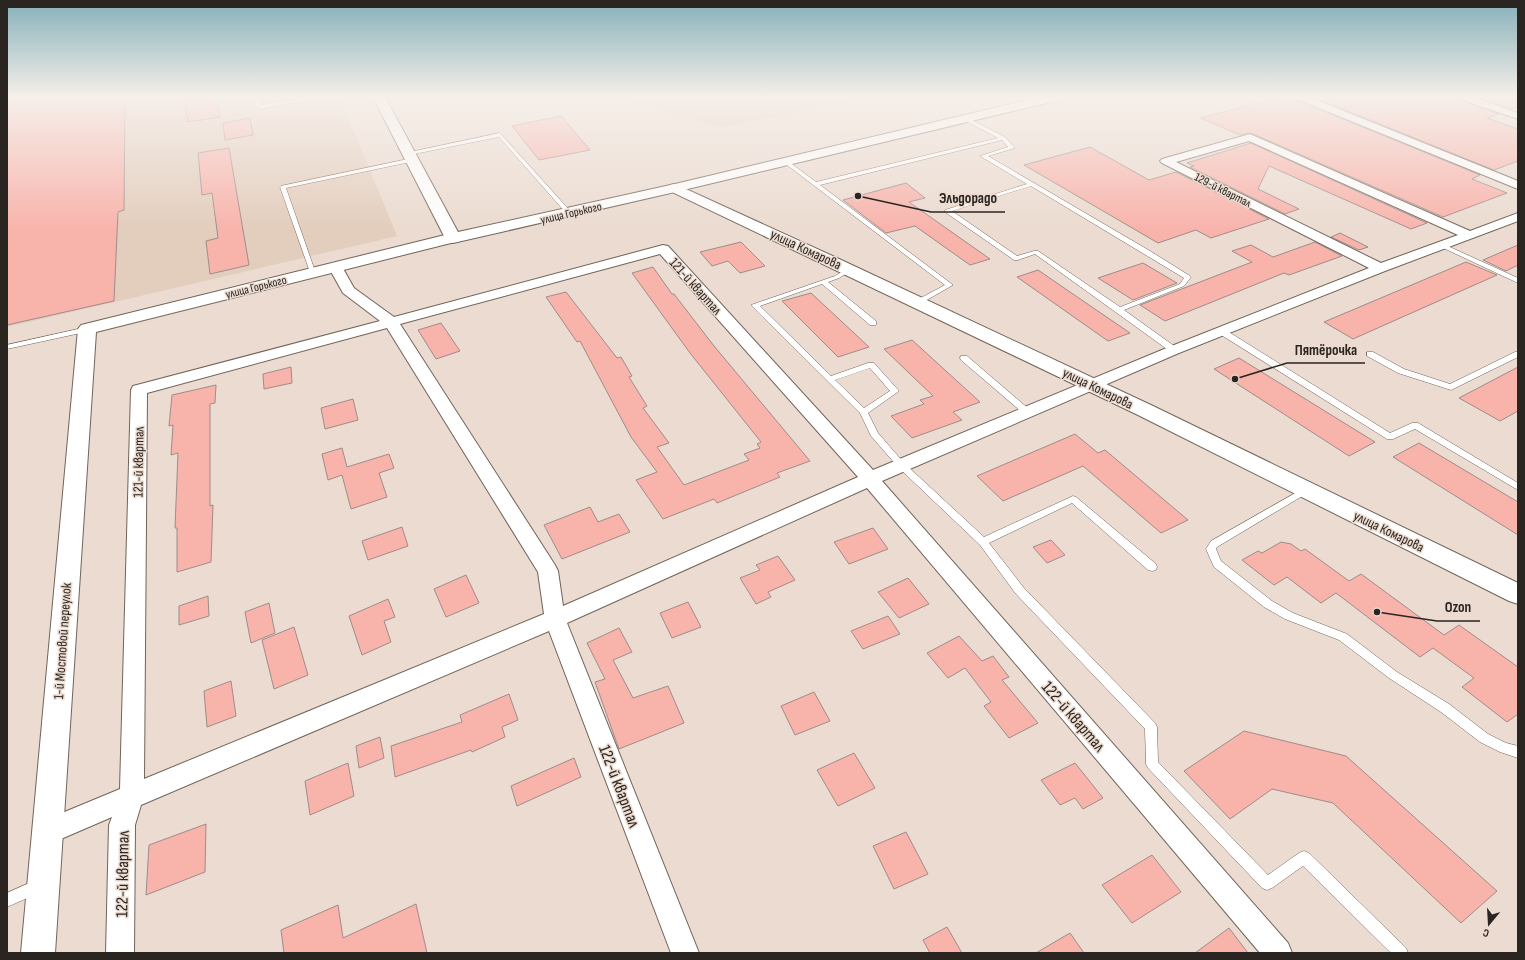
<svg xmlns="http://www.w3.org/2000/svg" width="1525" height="960" font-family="'Sofia Sans Condensed',sans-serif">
<rect width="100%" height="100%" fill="#ebdbd0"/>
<g fill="#e3cdbc">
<path d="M7,97H340L397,236L7,327Z"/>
<path d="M612,97H873L721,127Z"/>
</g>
<g fill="#f8b3ab" stroke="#9f8c8a">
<path d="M7,97H125L124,210L118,212L114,301L7,325Z"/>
<path d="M216,97L220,117L188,122L185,102Z"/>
<path d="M1281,97H1294L1296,100L1480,175L1472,179L1507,193L1443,217L1251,133L1240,135L1200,118Z"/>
<path d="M1313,97H1457L1460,100L1499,114L1487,118L1518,129V161L1494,170Z"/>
<path d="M1476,97H1518V107L1512,109Z"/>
<path d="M561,116L590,150L539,160L512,126Z"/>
<path d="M250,118L253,135L225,140L223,123Z"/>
<path d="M1251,143L1427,223L1411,229L1269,166L1258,189L1299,209L1285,214L1190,167L1194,166L1187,163Z"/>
<path d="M1090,147L1149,180L1176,172L1269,219L1211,238L1196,230L1158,243L1024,165Z"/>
<path d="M229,148L249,265L210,274L206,241L218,238L212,193L202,195L198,153Z"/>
<path d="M906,183L925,198L909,202L990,259L970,265L915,226L886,233L843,200Z"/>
<path d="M1340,233L1368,247L1359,250L1331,237Z"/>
<path d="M741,242L765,266L740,273L728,261L712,266L700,252Z"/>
<path d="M1315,242L1342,256L1289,275L1284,273L1165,321L1140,305L1252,262L1232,251L1251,245L1273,257Z"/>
<path d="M1518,245V265L1506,271L1483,260Z"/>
<path d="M1466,262L1497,275L1353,339L1324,322Z"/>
<path d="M1143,263L1177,283L1133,300L1098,278Z"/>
<path d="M653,267L672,294H674L714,346L810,461L777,473L780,477L717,503L714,499L663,519L636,480L657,472L631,437L580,341L577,342L546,297L566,292L617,358L621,357L632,376L629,377L647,406L643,408L669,443L657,447L684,485L749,460L744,454L760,448L757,444L761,442L690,353L632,273Z"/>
<path d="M1038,270L1070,292L1130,333L1108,341L1017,277Z"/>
<path d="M811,293L869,347L838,357L782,301Z"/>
<path d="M441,323L460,351L436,359L418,330Z"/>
<path d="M912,340L980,402L953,412L962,420L912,438L891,416L924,404L920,400L933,396L884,349Z"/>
<path d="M1239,358L1375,442L1349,456L1214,369Z"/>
<path d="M291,367L292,383L264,389L263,374Z"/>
<path d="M1518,367V411L1500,421L1459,398Z"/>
<path d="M216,385L215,403L210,404V506L213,505L211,562L177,572V528H175L178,453L171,455L173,425L169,426L172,395Z"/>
<path d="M353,399L358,420L325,429L321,408Z"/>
<path d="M1075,434L1098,453L1105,450L1188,520L1161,533L1083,466L1003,501L977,476Z"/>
<path d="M1419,443L1518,502V535L1393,457Z"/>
<path d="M342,448L347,467L389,454L394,468L379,473L387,497L351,509L342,475L328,480L322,454Z"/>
<path d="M590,507L598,522L619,514L630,532L562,559L544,525Z"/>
<path d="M402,527L408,546L368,560L362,541Z"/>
<path d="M873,528L888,549L849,564L834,542Z"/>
<path d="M1051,540L1065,555L1047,563L1033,547Z"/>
<path d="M1281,542L1291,544L1301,551L1305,549L1349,581L1361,574L1444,635L1459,625L1518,667V714L1507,722L1462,687L1474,678L1433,648L1420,657L1336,593L1321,603L1287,577L1274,585L1242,560L1258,551L1262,553Z"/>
<path d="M778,556L795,580L768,592L771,597L756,604L740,578L760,570L756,565Z"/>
<path d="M466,575L479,603L446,617L434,589Z"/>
<path d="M908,578L929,604L899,618L878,592Z"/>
<path d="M208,596L209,616L179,625V606Z"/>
<path d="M388,599L395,617L384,621L391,642L362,655L349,616Z"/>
<path d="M688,602L701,627L672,638L660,613Z"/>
<path d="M269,603L275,633L251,643L245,612Z"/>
<path d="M888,616L900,634L863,649L851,631Z"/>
<path d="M294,627L308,675L274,689L262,640Z"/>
<path d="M619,628L632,652L613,660L633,698L668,686L684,723L619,749L595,682L605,679L587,643Z"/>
<path d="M959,636L982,661L993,656L1009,677L1002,680L1038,723L1009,738L984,706L991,702L965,668L948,678L927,653Z"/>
<path d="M231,681L236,716L207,727L204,691Z"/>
<path d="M814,692L830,721L795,735L781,706Z"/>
<path d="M509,694L518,720L502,727L505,737L472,752L471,750L395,777L391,746L462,722L460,715Z"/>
<path d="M1244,731L1346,756L1497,891L1461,923L1333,803L1272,789L1230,819L1184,771Z"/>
<path d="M380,737L384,758L359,768L356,746Z"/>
<path d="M854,753L875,788L838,806L817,770Z"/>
<path d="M574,758L581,777L517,806L511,786Z"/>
<path d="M348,763L354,796L310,815L305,781Z"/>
<path d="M1075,763L1103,798L1083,809L1075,798L1060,805L1041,780Z"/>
<path d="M206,824L205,872L146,895L149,845Z"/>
<path d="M906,832L928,874L894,889L873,846Z"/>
<path d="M1152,855L1181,892L1132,923L1102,885Z"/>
<path d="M416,904L427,953H284L281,930L338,905L343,938Z"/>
<path d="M947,927L962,953H930L923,940Z"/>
<path d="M1229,928L1248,953H1195Z"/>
<path d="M1070,933L1084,953H1036Z"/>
</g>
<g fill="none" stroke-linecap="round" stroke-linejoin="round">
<g stroke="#716459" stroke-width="1">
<g id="service">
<path d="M253,97H264L258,99L261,105L313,97H324L259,109L256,107Z"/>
<path d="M962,117H966L1005,137L1015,148L988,156L1150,251L1190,276L1191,277L1184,286L1124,310L1177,348V352H1171L1035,254L1018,260H1014L945,212V210L1027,184L980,156L1008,147L1002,140L820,185L953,285L918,305L914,303L915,301L945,285L783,162L788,161L816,182L998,138L962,119ZM1031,186L1184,278L1180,284L1120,307L1038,251H1034L1017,256L952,211Z"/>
<path d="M500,133L571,212V214H567L499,137L409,155L406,153Z"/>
<path d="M413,158L416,160L415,161L286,188L316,274L315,275H311L280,187L281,186Z"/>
<path d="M1441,243L1518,278V283L1439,246L1438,245Z"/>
<path d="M850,267L853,269L852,270L839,278L828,282L876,321V325H870L822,284L760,306L831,376L868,363H874L899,391L868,413L878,433L904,463L984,537L1073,496L1076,497L1156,564L1157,567L1156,570L1152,571L1148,570L1072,503L989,543L1024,588L1155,723L1157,727L1158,762L1268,875L1299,853L1304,851L1309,853L1406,948L1408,953H1391L1303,866L1272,888L1267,890L1262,888L1148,768L1146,764L1145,729L1016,594L980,545L898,467L871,436L860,413L751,305L835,276ZM870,368L890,391L864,408L835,380Z"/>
<path d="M87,327H90V331L7,349V345Z"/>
<path d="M1218,329H1224L1390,433L1412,423H1418L1518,483V490L1415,429L1393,439H1387L1218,333Z"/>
<path d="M1367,352H1373L1404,369L1450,384L1515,352H1518V357L1451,390L1398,373L1367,356Z"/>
<path d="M961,356H967L1030,410L1031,412L1030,414H1024L961,360L960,358Z"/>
<path d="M1306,487L1309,488L1311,490L1309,492L1217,547L1216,549L1221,561L1272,601L1293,613L1347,634L1397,672L1449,704L1488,734L1506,743L1518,746V758L1500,752L1480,742L1441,712L1389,678L1339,640L1285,619L1264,607L1214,567L1206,549L1211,541Z"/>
<path d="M36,880L41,882L43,887L41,892L7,907V893Z"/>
</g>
</g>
<g stroke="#716459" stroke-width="2">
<g id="minor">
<path d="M1295,97H1309L1518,181V189L1297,99Z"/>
<path d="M1458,97H1472L1518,113V119L1460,99Z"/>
<path d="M1250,134L1470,231L1518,213V221L1385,271L1179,353L882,481L1288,943L1292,953H1260L867,488L567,623L699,953H671L549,631L141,805L135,825L134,953H106L109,825L112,817L47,845L38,841L34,832L38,823L120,789L131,390L133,386L380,321L343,293L329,268L331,265H341L354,288L394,317L663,245L668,246L873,470L1169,347L1369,268L1162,163L1160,161L1162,159ZM1249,141L1458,235L1381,263L1176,162ZM660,254L858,477L563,606L558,571L555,565L400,324ZM387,328L538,572L544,614L144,779L147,393Z"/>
</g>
</g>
<g stroke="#716459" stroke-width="2">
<g id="tertiary">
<path d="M675,184L837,258L1153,406L1518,583V604L1509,601L1138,415L670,191L668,188L670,185Z"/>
<path d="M453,233L459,235L461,238L459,241L96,332L55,953H21L78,329L81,325Z"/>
</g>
</g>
<g stroke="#716459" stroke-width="2">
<path id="secondary" d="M373,97H385L458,232L675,184L1040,97H1061L1059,100L1055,101L675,192L453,243L447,241L445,238Z"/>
</g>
<use href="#service" fill="#fff" fill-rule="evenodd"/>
<use href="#minor" fill="#fff" fill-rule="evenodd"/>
<use href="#tertiary" fill="#fff" fill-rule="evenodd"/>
<use href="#secondary" fill="#fff" fill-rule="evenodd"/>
</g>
<linearGradient id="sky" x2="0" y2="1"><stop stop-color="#85b0b9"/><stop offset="0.42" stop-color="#f6efea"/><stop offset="1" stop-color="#f6efea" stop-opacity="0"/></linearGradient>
<rect width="1525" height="231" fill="url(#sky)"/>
<g text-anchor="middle" stroke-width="3" stroke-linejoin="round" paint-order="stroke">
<g font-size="12" fill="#2b2521" stroke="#ebdbd0">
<text transform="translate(1223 190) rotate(27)" y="4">129-й квартал</text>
<text transform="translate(571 213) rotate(-13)" y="4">улица Горького</text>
<text transform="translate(256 287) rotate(-14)" y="4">улица Горького</text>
</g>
<g font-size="14" fill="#2b2521" stroke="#ebdbd0">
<text transform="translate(806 249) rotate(25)" y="5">улица Комарова</text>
<text transform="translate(696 286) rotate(48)" y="5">121-й квартал</text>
<text transform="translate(1098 388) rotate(26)" y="5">улица Комарова</text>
<text transform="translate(138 462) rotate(-89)" y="5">121-й квартал</text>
<text transform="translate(1389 531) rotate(26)" y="5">улица Комарова</text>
<text transform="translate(62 641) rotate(-86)" y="5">1-й Мостовой переулок</text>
</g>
<g font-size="17" fill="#2b2521" stroke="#ebdbd0">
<text transform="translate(1074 716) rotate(49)" y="6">122-й квартал</text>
<text transform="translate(620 786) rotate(69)" y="6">122-й квартал</text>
<text transform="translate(122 874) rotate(-89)" y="6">122-й квартал</text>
</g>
</g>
<path fill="none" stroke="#2b2521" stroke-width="1.5" d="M858 196L931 212H1005M1235 379L1287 363H1365M1377 612L1437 621H1480"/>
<g fill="#2b2521" stroke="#ebdbd0" stroke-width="1.5">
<circle cx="858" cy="196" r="4"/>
<circle cx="1235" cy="379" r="4"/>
<circle cx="1377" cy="612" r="4"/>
</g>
<g font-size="15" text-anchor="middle" font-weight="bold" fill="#2b2521" stroke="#ebdbd0" stroke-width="3" stroke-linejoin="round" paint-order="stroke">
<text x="968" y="203">Эльдорадо</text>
<text x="1326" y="355">Пятёрочка</text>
<text x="1458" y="612">Ozon</text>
</g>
<rect width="1525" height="960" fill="none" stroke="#2b2521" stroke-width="16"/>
<g transform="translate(1489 924) rotate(198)" stroke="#ebdbd0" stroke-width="3" paint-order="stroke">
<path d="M0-3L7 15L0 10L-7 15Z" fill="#2b2521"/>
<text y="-6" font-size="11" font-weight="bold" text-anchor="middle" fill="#2b2521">С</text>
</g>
</svg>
